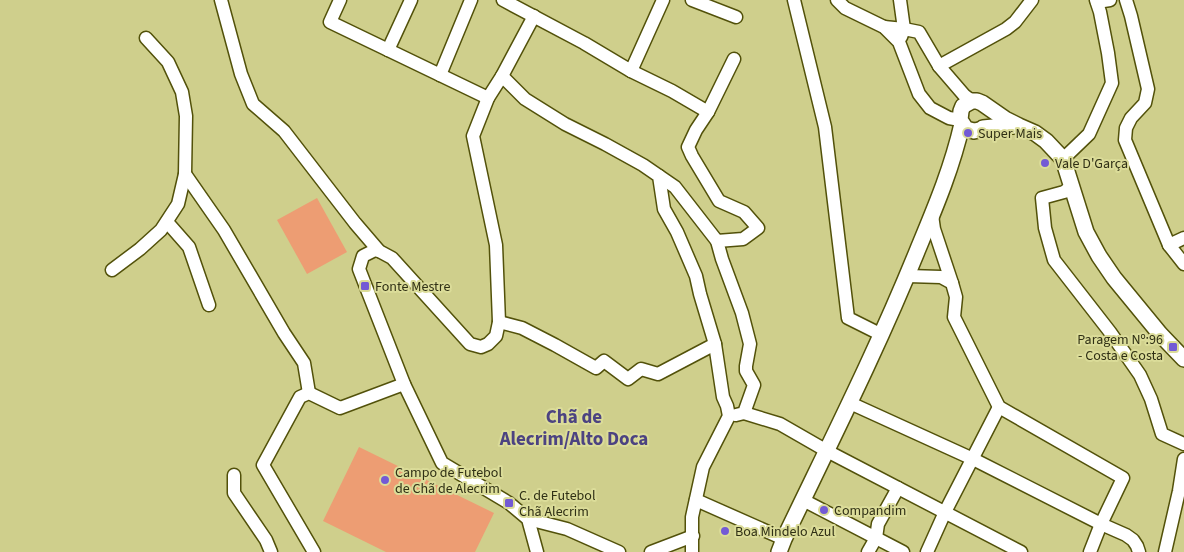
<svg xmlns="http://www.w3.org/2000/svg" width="1184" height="552" font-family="'Source Sans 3',sans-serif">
<rect width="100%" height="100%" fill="#cfcf8c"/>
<g fill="#ed9d73">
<path d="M317,198L347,252L307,274L277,220Z"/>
<path d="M359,447L494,513L475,552H386L323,521Z"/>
</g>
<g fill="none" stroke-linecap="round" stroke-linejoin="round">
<g stroke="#52510a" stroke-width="15">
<g id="minor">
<path d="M221,0L241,74L253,104L284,131L355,223L379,251L392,258L470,344L481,347L488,344L496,336L499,322L496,245L473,136L488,98L502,76L534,16"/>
<path d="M340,0L330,22L488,98"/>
<path d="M503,0L584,43L631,71L663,0"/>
<path d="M692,0L736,17"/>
<path d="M794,0L825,127L848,318L882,335"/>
<path d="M837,0L845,8L884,27L899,42L919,94L930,108L949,118L960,120"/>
<path d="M900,0L904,29L901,37"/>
<path d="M1126,0L1131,16L1148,89L1145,103L1131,118L1126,128L1125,140L1169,245L1184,264"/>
<path d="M1097,2L1110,0"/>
<path d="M884,27L904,29L919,32L939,66L964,95L972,101"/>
<path d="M388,50L411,0"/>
<path d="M939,66L1006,29L1015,22L1032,0"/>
<path d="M631,71L672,91L708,112"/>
<path d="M440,75L471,0"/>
<path d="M502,76L525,99L565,124L605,144L643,165L659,176L664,209L677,232L696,276L700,294L715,344L723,397L727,406L729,416L703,467L692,517V552"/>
<path d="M1063,159L1089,134L1112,83L1108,53L1100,12L1096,0"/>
<path d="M185,174L224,230L284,333L304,363L309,393"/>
<path d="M659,176L675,187L717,241L722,259L742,313L750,344L746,366V371L754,385L744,413L736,415"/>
<path d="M1071,187L1064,192L1042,198L1045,228L1054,260L1110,332L1140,375L1151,399L1162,434L1184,444"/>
<path d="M932,215L934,229L952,283"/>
<path d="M167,222L189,247L209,305"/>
<path d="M717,241L743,239L758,228L744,212L719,201L692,156L688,147L696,130L708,112L734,59"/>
<path d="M1169,245L1184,238"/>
<path d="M379,251L375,250L363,256L359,269L404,384L442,463L509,503L528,519L537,552"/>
<path d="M112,270L140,249L161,230L178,204L185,174L186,116L182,92L168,62L146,38"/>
<path d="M908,276L941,277L952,283L956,297L954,317L999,407L1123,478L1101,524L1090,552"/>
<path d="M499,322L522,328L555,345L596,368L604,361L628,379L641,369L658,374L715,344"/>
<path d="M850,403L973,459L1101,524L1126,535L1133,540L1137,546L1139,552"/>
<path d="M744,413L780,424L827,451L1021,552"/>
<path d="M234,475V493L266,540L271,552"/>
<path d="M696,500L784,539"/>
<path d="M803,500L903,552"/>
<path d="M528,519L567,529L619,552"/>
<path d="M314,552L263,465L300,397L309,393L340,408L404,384"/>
<path d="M651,552L693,536"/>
<path d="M868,552L876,538L878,524L898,488"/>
<path d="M927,552L945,512L999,407"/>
<path d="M1165,552L1179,491L1184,459"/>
</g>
</g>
<g stroke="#52510a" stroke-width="18">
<g id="tertiary">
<path d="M983,128L1003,126H1018"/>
<path d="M979,130L974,131L966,129L960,120L961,111L963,106L972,101H977L982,103L1005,119L1019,126L1035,133L1046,141L1063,159L1086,232L1099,256L1114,278L1160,334L1184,359"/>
<path d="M779,552L784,539C830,443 878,348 918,249C935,208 952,168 962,124"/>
</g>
</g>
<use href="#minor" stroke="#fff" stroke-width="12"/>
<use href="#tertiary" stroke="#fff" stroke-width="15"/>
</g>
<g fill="#735ad5" stroke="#dbdc99" stroke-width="2">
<circle cx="968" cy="133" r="5"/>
<circle cx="1045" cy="163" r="5"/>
<rect x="360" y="281" width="10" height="10" rx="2.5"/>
<rect x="1168" y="342" width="10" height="10" rx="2.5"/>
<circle cx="385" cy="480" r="5"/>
<rect x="504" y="498" width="10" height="10" rx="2.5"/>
<circle cx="824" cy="510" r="5"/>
<circle cx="725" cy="531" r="5"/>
</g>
<g text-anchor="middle" stroke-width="4" stroke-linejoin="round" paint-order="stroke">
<g font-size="14" fill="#303015" stroke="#dbdc99" text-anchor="start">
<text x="978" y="138">Super Mais</text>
<text x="1055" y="168">Vale D'Garça</text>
<text x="375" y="291">Fonte Mestre</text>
<text x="1163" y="344" text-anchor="end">Paragem Nº:96<tspan x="1163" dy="16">- Costa e Costa</tspan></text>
<text x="395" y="477">Campo de Futebol<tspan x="395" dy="16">de Chã de Alecrim</tspan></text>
<text x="519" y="500">C. de Futebol<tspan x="519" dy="16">Chã Alecrim</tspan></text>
<text x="834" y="515">Compandim</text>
<text x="735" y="536">Boa Mindelo Azul</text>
</g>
<g font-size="19" font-weight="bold" fill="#4c4381" stroke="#dbdc99">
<text x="574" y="423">Chã de<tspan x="574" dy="22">Alecrim/Alto Doca</tspan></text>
</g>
</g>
</svg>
